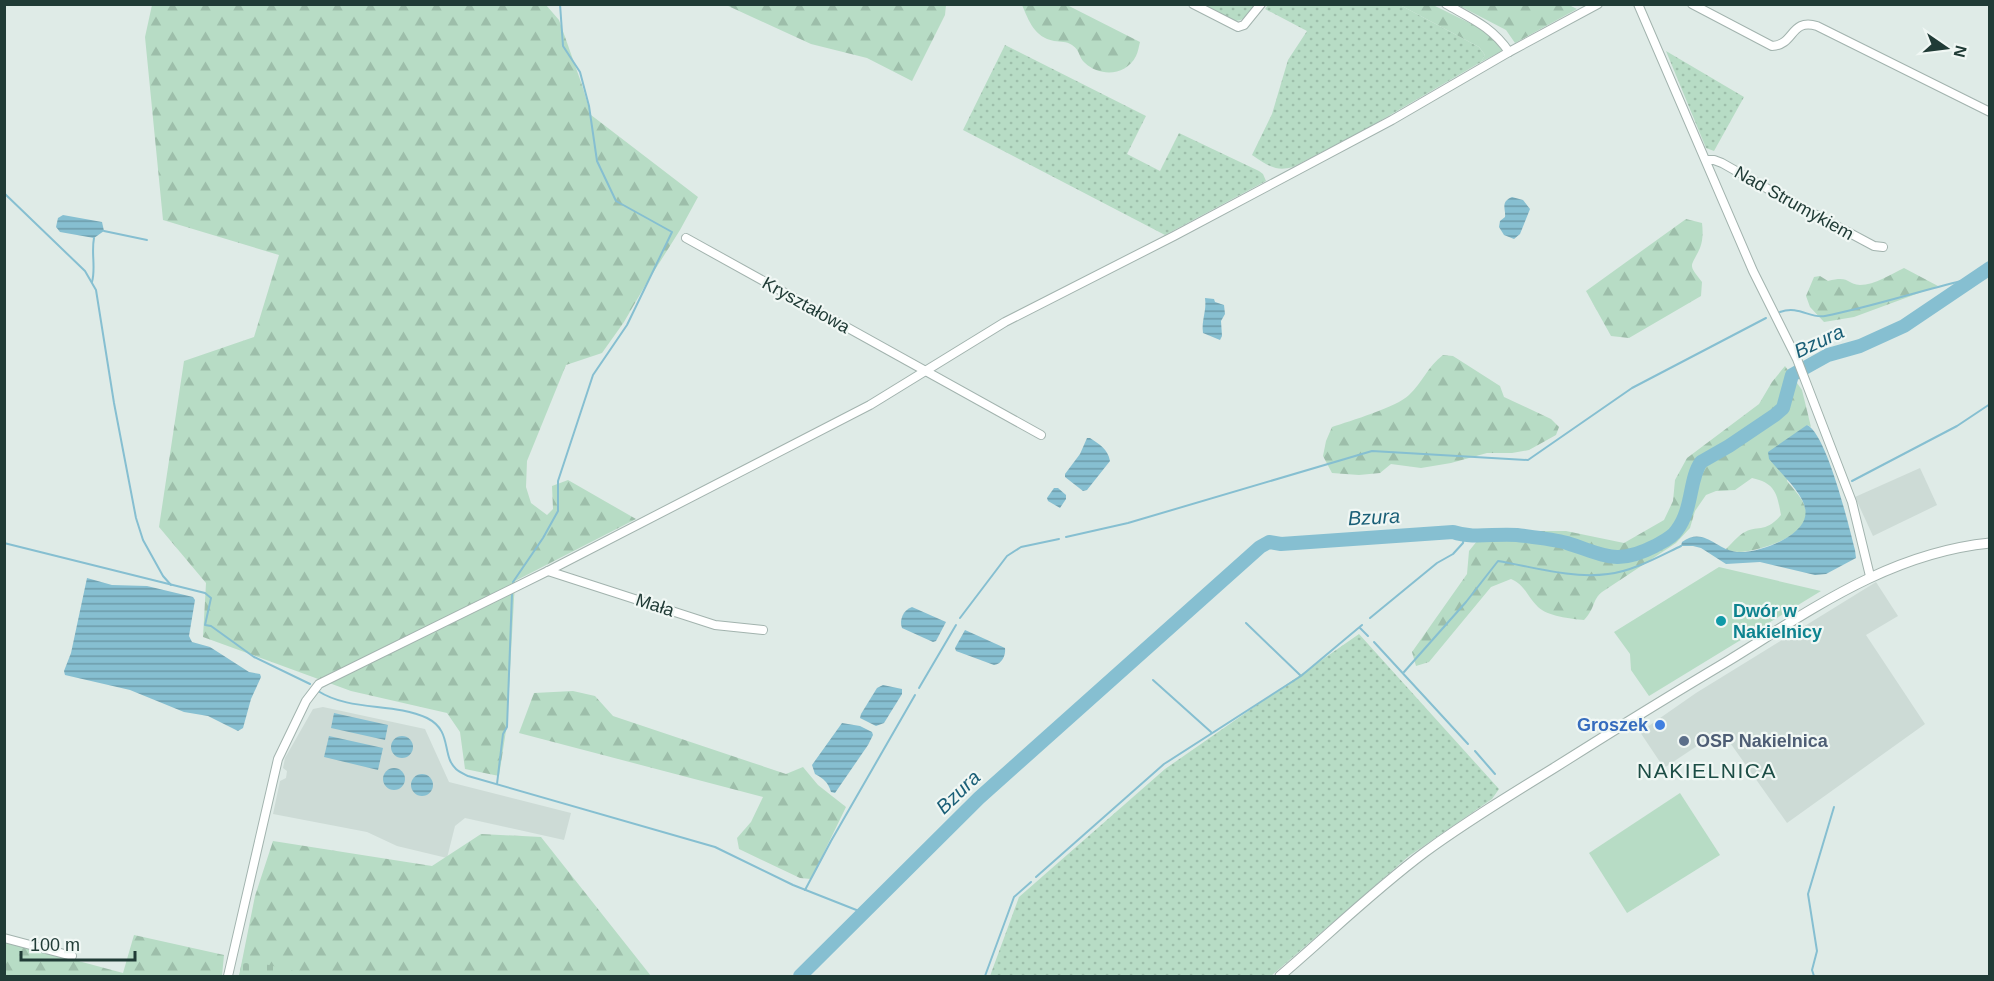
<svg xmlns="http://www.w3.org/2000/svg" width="1994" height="981" font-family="Helvetica,sans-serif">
<defs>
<pattern id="grass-dots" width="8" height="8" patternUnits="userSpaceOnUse" patternTransform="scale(1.5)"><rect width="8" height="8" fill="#b7dcc5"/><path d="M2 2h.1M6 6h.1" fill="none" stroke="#9dbeaa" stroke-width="1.8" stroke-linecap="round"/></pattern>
<pattern id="forest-firs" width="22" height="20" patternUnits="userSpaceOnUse" patternTransform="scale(1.5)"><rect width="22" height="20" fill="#b7dcc5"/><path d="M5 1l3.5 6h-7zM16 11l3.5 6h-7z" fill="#9dbeaa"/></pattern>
<pattern id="cemetery-stones" width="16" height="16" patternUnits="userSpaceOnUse" patternTransform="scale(1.5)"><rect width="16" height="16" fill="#b7dcc5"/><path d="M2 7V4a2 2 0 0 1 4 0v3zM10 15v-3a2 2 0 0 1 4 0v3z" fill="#9dbeaa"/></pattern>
<pattern id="water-rules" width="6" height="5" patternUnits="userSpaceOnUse" patternTransform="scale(1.5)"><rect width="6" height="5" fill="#86bfd1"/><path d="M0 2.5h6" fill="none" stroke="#6d9caa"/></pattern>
</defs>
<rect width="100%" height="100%" fill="#dfebe7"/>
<g fill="#cddbd6">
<path d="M1920,468L1937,505L1873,536L1855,497Z"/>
<path d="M1876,582L1898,616L1866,635L1925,724L1787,823L1721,730L1664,768L1640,732L1696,693Z"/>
<path d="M323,707L425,729L449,782L571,813L564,840L465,818L455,826L447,858L397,846L367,832L273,814L280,781L286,778L287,771L283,768L285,758L313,709Z"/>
</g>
<g fill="url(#grass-dots)">
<path d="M1208,5H1257C1238,30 1230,22 1207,7Z"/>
<path d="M1268,5H1400L1479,47L1485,55L1481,62L1366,129L1293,167C1275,172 1267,165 1252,155L1272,114L1288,60L1307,31L1265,9Z"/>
<path d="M1005,45L1146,116L1127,154L1160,171L1179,133L1259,171L1263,174L1266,181L1165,235L963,130Z"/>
<path d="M1666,51L1744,97L1714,151L1706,148Z"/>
<path d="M1359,634L1499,789L1492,799L1409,856L1271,976H990L1019,897L1165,769Z"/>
</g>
<g fill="url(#forest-firs)">
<path d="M1567,4L1577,9L1515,43L1506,30L1458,5Z"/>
<path d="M152,5H546L559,20L582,85L591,115L698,197L680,230L646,284L624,322L602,353L566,365L527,461L526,487L531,503L547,515L553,509L552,486L568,480L636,519L515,581L507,724L499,776L465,769L460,732L447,713L351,691L203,637L206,583L159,527L184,361L254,337L279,255L163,220L145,37Z"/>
<path d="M726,5H946L945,15L912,81L867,58L811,44Z"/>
<path d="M1022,5H1067L1140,42C1139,46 1138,52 1136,56C1126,76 1100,77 1085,63C1078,57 1081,51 1072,45C1066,41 1061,42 1054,41C1034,37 1029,21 1022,5Z"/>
<path d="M1400,5H1433L1482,29L1497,43L1502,51L1481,62L1485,55L1479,47Z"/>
<path d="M1686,219L1702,223C1703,231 1703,241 1700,248C1691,268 1687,263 1702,282L1701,296L1629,338L1611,336L1586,291Z"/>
<path d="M1904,268L1938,286L1854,317L1824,322L1810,307L1806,296L1814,277L1820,276L1828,281C1850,275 1846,284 1860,285C1875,285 1891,274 1904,268Z"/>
<path d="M1443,355L1453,356L1500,386L1504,397L1551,419L1559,427L1556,435L1529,450L1512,453H1487L1451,463L1421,468L1391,464L1380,473L1359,475L1332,473L1323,456L1326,441L1332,427C1350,421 1397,407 1409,395C1422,383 1428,366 1443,355Z"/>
<path d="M1785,366L1802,390L1811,427L1807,425L1787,481C1794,490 1805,500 1806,512C1809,536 1758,552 1739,552C1735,552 1730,551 1725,550C1731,544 1737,537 1743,533C1757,524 1765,534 1781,515C1777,493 1775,483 1752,478L1735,490L1716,491L1706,495L1695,511L1690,528L1676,543L1602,592C1592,600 1595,609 1584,620C1571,619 1547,616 1538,607C1527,596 1525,585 1511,579L1491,587L1429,662L1416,666L1412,652L1467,574L1469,551L1485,531H1566L1624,543L1664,520L1673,501L1675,480L1687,458L1759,404L1772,382Z"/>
<path d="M573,691L595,696L613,716L786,774L803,767L818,785L846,807L811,879L800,878L739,849L737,838L751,822L763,797L519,733L534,693Z"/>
<path d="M481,834L541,837L651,976H239L255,896L273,841L432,866Z"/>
<path d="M134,935L224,955L222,976H5L4,941L123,973Z"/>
</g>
<path fill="url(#cemetery-stones)" d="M243,959L315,976H239Z"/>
<g fill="#b7dcc5">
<path d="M1719,567L1821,591L1649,696L1631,670L1630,654L1614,632Z"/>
<path d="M1680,793L1720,855L1627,913L1589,853Z"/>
</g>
<g fill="url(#water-rules)">
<path d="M1512,197L1523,200L1530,209L1520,234L1514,239L1504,235L1499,227L1500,221L1505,217C1506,209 1500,202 1512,197Z"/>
<path d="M63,215L102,222L104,231L94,238L60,232L56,227L58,218Z"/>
<path d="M1205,298L1214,299L1215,302L1224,305L1225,314L1221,321L1222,336L1220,340L1203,333C1201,320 1207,311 1205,298Z"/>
<path d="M1807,425C1827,434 1849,527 1855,550L1856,558L1826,574L1815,575L1760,562L1726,564L1701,548L1693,546H1681L1682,542C1704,526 1716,550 1737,552C1751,553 1769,547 1781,541C1831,515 1793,488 1769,459L1768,452Z"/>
<path d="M1087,438H1090C1099,444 1108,449 1110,461L1087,490L1083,491L1065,477V474L1080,454Z"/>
<path d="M1054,488H1058L1066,495V499L1060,508L1048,501L1047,498Z"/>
<path d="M87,578L112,585L147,586L193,597L195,600L189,636L192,642L210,647L249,672L260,674L261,677L251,699L243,728L238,731L208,716L184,712L130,690L65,675L64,671L71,653Z"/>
<path d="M912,607L946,622L936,641L933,642L902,628C899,620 903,610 912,607Z"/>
<path d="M965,630L1005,648C1006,655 1002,664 994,665L956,651L955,648Z"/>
<path d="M883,685L902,689V694L884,723L876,726L860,718L861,714L877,688Z"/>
<path d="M334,713L388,725L385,740L331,728Z"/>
<path d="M842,723L860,726L872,732L873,735L868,745L835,793L831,792C828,782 824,779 815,774L812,765Z"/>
<path d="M329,736L383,748L378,770L324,757Z"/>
<circle cx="402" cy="747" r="11"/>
<circle cx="394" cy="779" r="11"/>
<circle cx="422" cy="785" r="11"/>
</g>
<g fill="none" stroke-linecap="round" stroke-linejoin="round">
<g stroke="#86bfd1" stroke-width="2">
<path d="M4,193L85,271L96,290L114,403L136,518L143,540L163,576L171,585"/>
<path d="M104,231L147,240"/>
<path d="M92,282C96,268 91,253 94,238"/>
<path d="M1780,312C1799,305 1810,319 1825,316C1871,307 1916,292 1961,281L1968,282"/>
<path d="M1852,481L1957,426L1990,404"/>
<path d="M1066,537L1128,523L1372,451L1528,460L1632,388L1766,318"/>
<path d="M4,543L205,593L211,598L205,625L211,626L254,657L310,684"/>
<path d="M513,582L543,538L558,511V481L593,375L627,325L672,232L616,201L597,161L589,106L580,72L563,46L560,4"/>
<path d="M960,618L1007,556L1021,547L1059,539"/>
<path d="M1370,618L1437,563L1453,554L1463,543L1464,536"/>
<path d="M1246,623L1300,675"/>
<path d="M1360,628L1368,636"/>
<path d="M1374,642L1468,744"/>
<path d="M1404,672L1466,602L1498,561C1533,567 1572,579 1608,574C1631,572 1660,556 1681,546"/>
<path d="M1153,680L1211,732"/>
<path d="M919,688L956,625"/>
<path d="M318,691C351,712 393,702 427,718C453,731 441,755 456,769C459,772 464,774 468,776L715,847L793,885L864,913"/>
<path d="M1475,751L1495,774"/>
<path d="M497,784L503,734L507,727L512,594"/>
<path d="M1036,877L1164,764L1301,676L1362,625"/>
<path d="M805,890L831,841L915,695"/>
<path d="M985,976L1014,897L1031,882"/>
<path d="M1814,976L1812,970L1817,951L1808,894L1834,807"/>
</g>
<path stroke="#86bfd1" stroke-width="14" d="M800,976L979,798L1260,547L1269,542L1281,544L1453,532C1474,539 1495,533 1517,535C1532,537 1552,539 1567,543C1605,555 1616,566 1655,546C1662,542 1672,538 1677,530C1693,509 1689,479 1701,462L1729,446L1775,415L1783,408L1792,375L1828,355L1860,346L1904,326L1990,268"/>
<g stroke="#a2b3ae" stroke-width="10">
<g id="minor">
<path d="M1193,4L1238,27L1244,25L1261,4"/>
<path d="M1446,4C1472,19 1492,27 1509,52"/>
<path d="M1638,4L1753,271L1797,359L1852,502L1870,576"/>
<path d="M1692,4L1772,46C1795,45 1790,18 1817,26L1990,112"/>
<path d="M1706,160H1714L1722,163L1775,193L1874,246L1883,247"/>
<path d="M686,238L1041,435"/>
<path d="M548,571L715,625L763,630"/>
<path d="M4,938L72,956"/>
<path d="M228,976L278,759L306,701L319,684L548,571L870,405L1005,322L1174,236L1392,120L1509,52L1598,4"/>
</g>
</g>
<g stroke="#a2b3ae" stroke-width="11">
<path id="tertiary" d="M1280,976C1328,935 1374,890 1425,852C1466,822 1510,795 1554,768C1611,732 1669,696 1728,661C1811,610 1889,553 1990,543"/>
</g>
<use href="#minor" stroke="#fff" stroke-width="8"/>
<use href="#tertiary" stroke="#fff" stroke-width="9"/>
</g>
<circle fill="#0f9aa8" stroke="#f0f7f4" stroke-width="2" cx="1721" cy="621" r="6"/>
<circle fill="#3f7fe0" stroke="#f0f7f4" stroke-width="2" cx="1660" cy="725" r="6"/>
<circle fill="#5c6f8a" stroke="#f0f7f4" stroke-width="2" cx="1684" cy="741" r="6"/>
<g text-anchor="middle" stroke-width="4.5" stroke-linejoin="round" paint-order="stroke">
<g font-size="18" fill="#203b36" stroke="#f0f7f4">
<text transform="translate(1794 203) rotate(29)" y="6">Nad Strumykiem</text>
<text transform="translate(806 305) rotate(29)" y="6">Kryształowa</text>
<text transform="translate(655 605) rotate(18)" y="6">Mała</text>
</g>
<g font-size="18" font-weight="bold" fill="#0d838f" stroke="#f0f7f4" text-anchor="start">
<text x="1733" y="617">Dwór w<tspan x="1733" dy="21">Nakielnicy</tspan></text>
</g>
<g font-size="18" font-weight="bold" fill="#366cbe" stroke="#f0f7f4" text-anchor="end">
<text x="1648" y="731">Groszek</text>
</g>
<g font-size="18" font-weight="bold" fill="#4e5e75" stroke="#f0f7f4" text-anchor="start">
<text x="1696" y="747">OSP Nakielnica</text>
</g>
<g font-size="20" font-style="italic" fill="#1a5f77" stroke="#f0f7f4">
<text transform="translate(1819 341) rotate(-25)" y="7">Bzura</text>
<text transform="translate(1374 517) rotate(-3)" y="7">Bzura</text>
<text transform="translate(958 792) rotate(-44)" y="7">Bzura</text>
</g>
<g font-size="21" letter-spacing="1.5" fill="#1c4d45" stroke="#f0f7f4">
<text x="1707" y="778">NAKIELNICA</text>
</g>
</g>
<rect width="1994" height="981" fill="none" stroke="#203b36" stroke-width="12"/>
<g transform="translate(1946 48) rotate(104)" stroke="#f0f7f4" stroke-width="4.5" paint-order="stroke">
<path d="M0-4.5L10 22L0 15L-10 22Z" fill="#203b36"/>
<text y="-9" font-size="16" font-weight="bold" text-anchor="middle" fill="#203b36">N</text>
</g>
<path d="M21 951v9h114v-9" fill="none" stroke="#203b36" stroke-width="3"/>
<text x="30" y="951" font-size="18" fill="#203b36" stroke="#f0f7f4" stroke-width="4.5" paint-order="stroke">100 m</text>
</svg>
